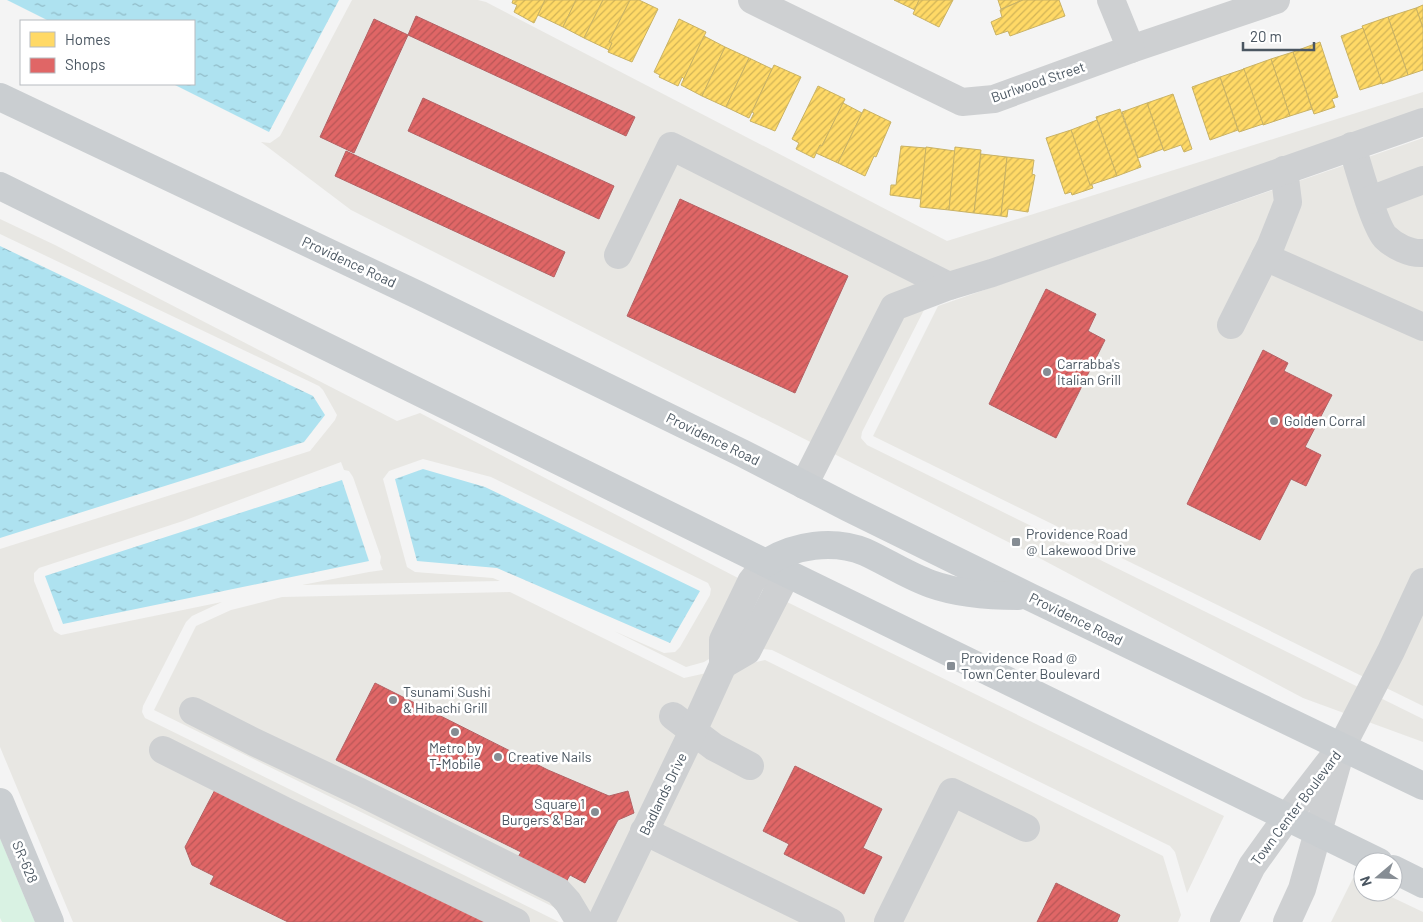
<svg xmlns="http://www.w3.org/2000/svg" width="1423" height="922" font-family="Barlow,sans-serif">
<defs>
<pattern id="water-ripples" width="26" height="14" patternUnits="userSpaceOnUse" patternTransform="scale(1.25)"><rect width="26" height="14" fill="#aee2f0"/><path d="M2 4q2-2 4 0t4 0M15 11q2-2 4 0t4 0" fill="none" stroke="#90bac6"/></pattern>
<pattern id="homes-hatch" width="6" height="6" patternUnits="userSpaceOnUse" patternTransform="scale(1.25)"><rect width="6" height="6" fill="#ffd966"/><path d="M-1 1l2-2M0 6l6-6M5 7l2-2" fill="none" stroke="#d0b357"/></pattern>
<pattern id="shops-hatch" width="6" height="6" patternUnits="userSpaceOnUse" patternTransform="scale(1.25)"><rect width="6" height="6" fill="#e06666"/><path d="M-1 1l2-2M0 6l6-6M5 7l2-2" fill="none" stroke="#b85757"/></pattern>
</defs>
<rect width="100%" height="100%" fill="#f4f4f4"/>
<g fill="#e8e7e3">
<path d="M352,0H478L486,2L947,241L1423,92V127L928,302L862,432L861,438L867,445L1423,719V742L1303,698L1028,552L351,210L261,142L270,143L280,136Z"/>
<path d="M1423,138V706L873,436L938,306Z"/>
<path d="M0,219L55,245L397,421L420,413L738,578L710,636L709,659L704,662L686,667L614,631L664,653L675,652L680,647L710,595L711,589L708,583L491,477L423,459L389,471L383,479L407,567L415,572L493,578L500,581L302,585L369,572L383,570L380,563L381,557L353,477L349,471L344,470L341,462L183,521L39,568L34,573V581L54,631L61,635L222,602L192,616L186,622L143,706L142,712L145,718L559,922H73L0,747V549L310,451L335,420L337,415L323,390L319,386L0,234Z"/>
<path d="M510,592L684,678L765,660L1163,856L1181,915L1178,922H584L154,710L196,626L231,610L282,597Z"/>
<path d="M787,602L1224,816L1187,893L1175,852L1170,846L772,650L763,649Z"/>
<path d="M1353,878L1363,883V892H1381L1423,912V922H1331Z"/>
</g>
<path fill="#d9f2e3" d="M0,838L35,922H2L0,918Z"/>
<g fill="url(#water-ripples)">
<path d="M7,0H339L269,132L173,84H194V21H49Z"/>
<path d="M0,246L313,396L325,415L304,442L0,538Z"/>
<path d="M423,469L485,487L700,591L670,643L497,568L417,561L395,479Z"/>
<path d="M342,480L369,561L63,624L45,576Z"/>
</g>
<g fill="url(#homes-hatch)" stroke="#c9b264">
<path d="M513,0H545L534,23L514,12L517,5L512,3Z"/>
<path d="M545,0H576L563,27L538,15Z"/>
<path d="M576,0H603L584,38L563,27Z"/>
<path d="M603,0H630L609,42L612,43L609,50L584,38Z"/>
<path d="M630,0H639L658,9L632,62L608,52L612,43L609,42Z"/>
<path d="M894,0H919L915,10Z"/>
<path d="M919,0H953L939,27L913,14Z"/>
<path d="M998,0H1023L1001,9Z"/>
<path d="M1023,0H1059L1065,16L1010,36L1008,31L996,35L991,22L1002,17L1000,10Z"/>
<path d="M1423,5V28L1416,8Z"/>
<path d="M1416,8L1423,28V70L1408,75L1388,17Z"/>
<path d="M1388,17L1408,75L1382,84L1362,26Z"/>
<path d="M679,19L706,32L684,79L682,77L678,86L659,77L660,75L654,72Z"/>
<path d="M1363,28L1382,83L1360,90L1341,36Z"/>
<path d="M704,36L725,47L702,96L681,85Z"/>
<path d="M1320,42L1338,97L1332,99L1335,107L1314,114L1293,52Z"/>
<path d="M725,47L749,58L726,107L702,96Z"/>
<path d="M1293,52L1312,109L1290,116L1271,59Z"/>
<path d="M749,58L772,69L749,118L726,107Z"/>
<path d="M1271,59L1290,116L1263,125L1243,69Z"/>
<path d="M774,65L801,77L775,131L750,121L754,113L752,112Z"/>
<path d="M1244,69L1263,124L1239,132L1220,77Z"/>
<path d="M1220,77L1238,130L1210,140L1192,87Z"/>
<path d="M818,86L845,99L822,146L820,145L814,158L796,149L799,143L792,139Z"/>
<path d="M1173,94L1192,149L1184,152L1181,145L1164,151L1147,103Z"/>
<path d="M843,103L862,113L838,163L816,153L820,145L822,146Z"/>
<path d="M1147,103L1163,149L1138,158L1122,112Z"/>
<path d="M864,109L891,122L876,157L874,156L865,176L838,163Z"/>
<path d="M1120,109L1141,167L1117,176L1096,117Z"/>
<path d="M1097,120L1117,176L1090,185L1071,130Z"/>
<path d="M1071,130L1090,185H1092L1093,188L1072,195L1071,192L1065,194L1046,138Z"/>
<path d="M901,146L926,148L921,199L890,195L891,185H896Z"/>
<path d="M926,147L955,151L949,210L920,207Z"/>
<path d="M955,147L981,150L974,213L949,210Z"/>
<path d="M981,154L1007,157L1001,216L974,213Z"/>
<path d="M1007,157L1034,160L1032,174L1035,175L1028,212L1008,209L1007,217L1001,216Z"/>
</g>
<g fill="url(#shops-hatch)" stroke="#b36164">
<path d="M416,16L635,117L626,136L408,35Z"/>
<path d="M374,19L408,35L354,153L320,137Z"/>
<path d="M423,98L614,186L599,219L408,131Z"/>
<path d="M346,151L565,252L554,277L335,176Z"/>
<path d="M680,199L848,276L795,393L627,316Z"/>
<path d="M1046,289L1096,314L1088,331L1105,340L1056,438L989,404Z"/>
<path d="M1263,350L1288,363L1284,371L1332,395L1305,447L1321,455L1306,486L1291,479L1260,540L1187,504Z"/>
<path d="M375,683L548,770L609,796L628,791L634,813L618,820L585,883L570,875L565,884L517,859L521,852L336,760Z"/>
<path d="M795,766L882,809L863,848L882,857L864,894L784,854L789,844L763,831Z"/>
<path d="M218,784L500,922H288L210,884L214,876L192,865L185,847Z"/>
<path d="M1056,883L1120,915L1117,922H1037Z"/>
</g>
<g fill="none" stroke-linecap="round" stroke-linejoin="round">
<g stroke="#ced0d2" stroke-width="28">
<path d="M752,0L962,102L994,99L1131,49L1276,0"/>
<path d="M1111,0L1131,49"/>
<path d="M1352,146C1358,166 1374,224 1385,237C1394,246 1410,254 1423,253"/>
<path d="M1370,200L1423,180"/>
<path d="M618,255L671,146L949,286"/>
<path d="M1265,257L1423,327"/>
<path d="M1231,325L1271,245L1288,202L1284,170"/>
<path d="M804,485L894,307L949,286L992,273L1423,122"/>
<path d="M723,665L747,651L787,573"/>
<path d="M193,711L254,742L360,792L558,891L568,902L580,922"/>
<path d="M673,716L714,747L750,766"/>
<path d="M163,750L287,812L516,922"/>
<path d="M644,831L831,922"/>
<path d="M601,922L693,731L723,665V640L751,582L766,563"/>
<path d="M888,922L952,792L1026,828"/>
<path d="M1224,922L1252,866L1287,817L1342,746L1391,651L1423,582"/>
<path d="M1287,922L1302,889L1339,757"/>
</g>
<g stroke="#caced1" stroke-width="28">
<path d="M0,97L418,295L742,453L849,508L1030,597L1423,786"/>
<path d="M0,186L766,563L1379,862"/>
<path d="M766,563C794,545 833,539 865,552C887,562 908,576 931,584C959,594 989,596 1018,596"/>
<path d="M0,802L50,922"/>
<path d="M1393,869L1423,884"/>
</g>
</g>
<g fill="#868d94" stroke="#fff" stroke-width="2">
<circle cx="1047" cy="372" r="5"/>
<circle cx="1274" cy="421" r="5"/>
<rect x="1011" y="537" width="10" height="10" rx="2.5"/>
<rect x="946" y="661" width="10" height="10" rx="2.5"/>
<circle cx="393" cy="700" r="5"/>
<circle cx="455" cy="732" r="5"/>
<circle cx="498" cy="757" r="5"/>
<circle cx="595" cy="812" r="5"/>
</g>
<g text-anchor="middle" stroke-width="5" stroke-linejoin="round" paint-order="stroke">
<g font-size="14" fill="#4a5661" stroke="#fff">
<text transform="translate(1038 82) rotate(-19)" y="5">Burlwood Street</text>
<text transform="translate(349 262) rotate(25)" y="5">Providence Road</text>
<text transform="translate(713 439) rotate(26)" y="5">Providence Road</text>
<text transform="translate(1076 619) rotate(26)" y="5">Providence Road</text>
<text transform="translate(663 794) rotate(-64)" y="5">Badlands Drive</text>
<text transform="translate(1296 808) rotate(-53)" y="5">Town Center Boulevard</text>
<text transform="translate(25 862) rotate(67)" y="5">SR-628</text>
</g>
<g font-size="14" fill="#4a5661" stroke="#fff" text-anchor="start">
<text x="1057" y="369">Carrabba's<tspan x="1057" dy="16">Italian Grill</tspan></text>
<text x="1284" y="426">Golden Corral</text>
<text x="1026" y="539">Providence Road<tspan x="1026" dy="16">@ Lakewood Drive</tspan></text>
<text x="961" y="663">Providence Road @<tspan x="961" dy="16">Town Center Boulevard</tspan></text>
<text x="403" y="697">Tsunami Sushi<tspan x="403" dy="16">&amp; Hibachi Grill</tspan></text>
<text x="455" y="753" text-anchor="middle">Metro by<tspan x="455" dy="16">T-Mobile</tspan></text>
<text x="508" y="762">Creative Nails</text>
<text x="585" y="809" text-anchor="end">Square 1<tspan x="585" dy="16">Burgers &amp; Bar</tspan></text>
</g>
</g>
<rect x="20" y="20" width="175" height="65" fill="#ffffff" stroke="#b7bbc0"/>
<rect x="30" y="32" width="25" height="15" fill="#ffd966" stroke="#b7bbc0"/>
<text x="65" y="45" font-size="15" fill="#4a5661">Homes</text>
<rect x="30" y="58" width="25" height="15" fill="#e06666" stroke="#b7bbc0"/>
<text x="65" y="70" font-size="15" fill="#4a5661">Shops</text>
<g transform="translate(1378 877) rotate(251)"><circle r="24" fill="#ffffff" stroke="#b7bbc0"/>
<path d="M0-4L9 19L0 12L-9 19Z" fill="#868d94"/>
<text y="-8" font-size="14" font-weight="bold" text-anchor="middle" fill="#4a5661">N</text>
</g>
<path d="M1243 42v8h71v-8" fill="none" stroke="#4a5661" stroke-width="2.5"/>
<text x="1250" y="42" font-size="15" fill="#4a5661" stroke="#ffffff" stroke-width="4" paint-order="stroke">20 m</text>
</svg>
